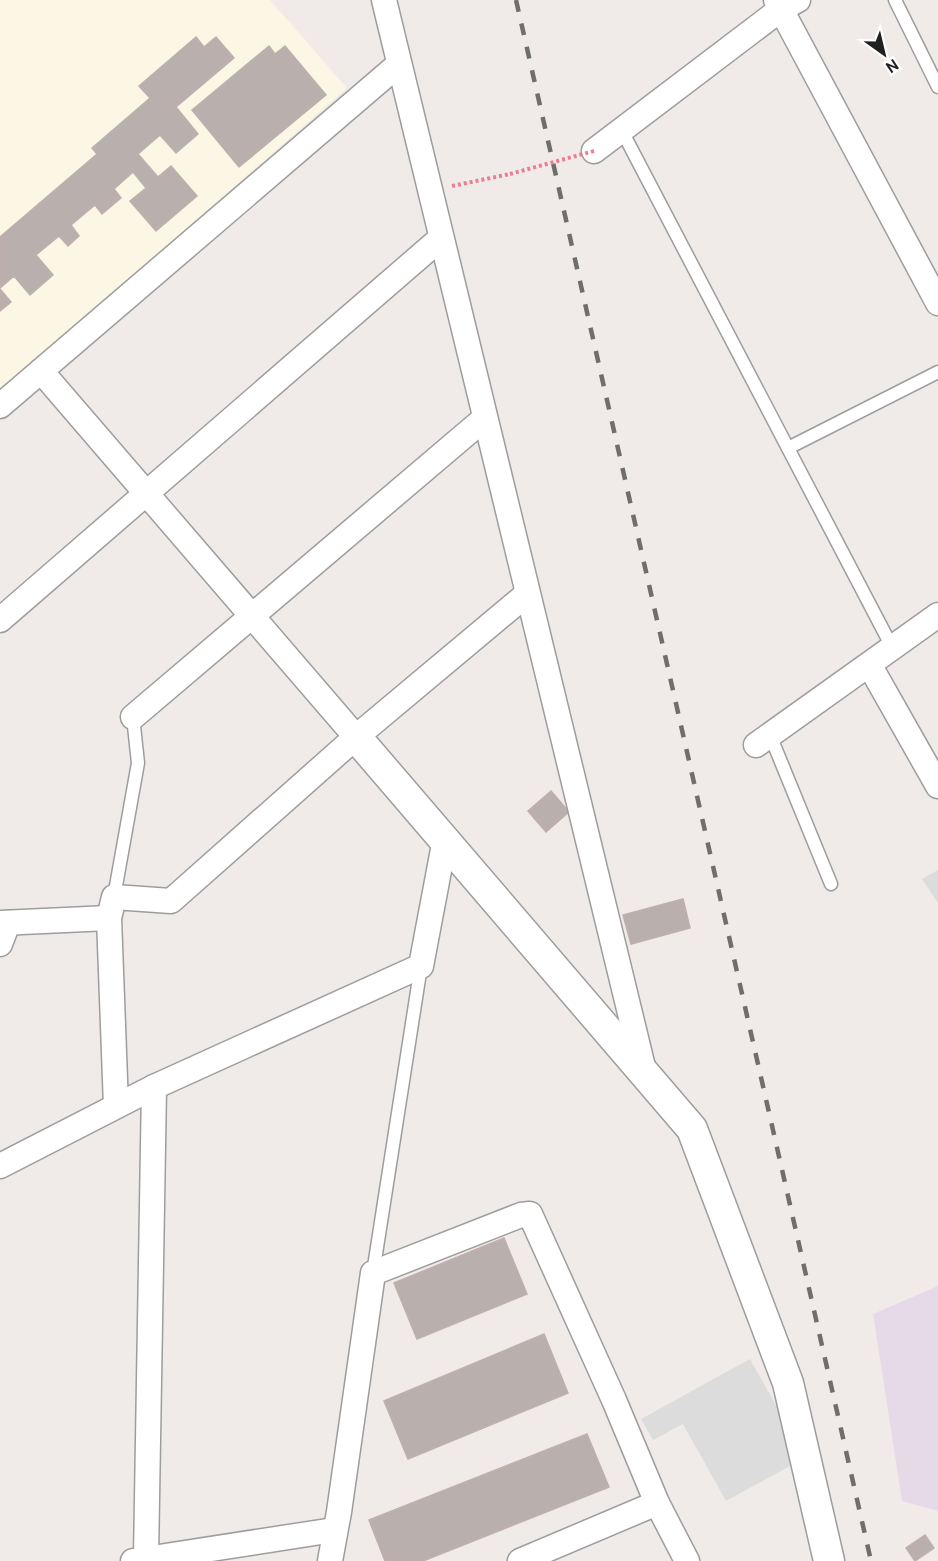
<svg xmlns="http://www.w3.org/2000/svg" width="938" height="1561" font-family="Cabin,sans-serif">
<rect width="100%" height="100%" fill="#f0ebe8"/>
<path fill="#e7dae8" d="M938,1286V1511L902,1501L873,1314Z"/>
<path fill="#fcf6e5" d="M0,0H270L347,88L0,392Z"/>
<g fill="#dcdcdc">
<path d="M938,870V903L922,879Z"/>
<path d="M750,1359L782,1416L792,1465L726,1501L683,1424L653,1440L641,1419Z"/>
</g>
<g fill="#b9b0ae" stroke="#c0afac" stroke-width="1.5">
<path d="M196,37L204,47L216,37L234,58L176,107L198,134L176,153L160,135L138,154L158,177L171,166L197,196L156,231L130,201L146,188L133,172L114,189L121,198L102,214L95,205L71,225L79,236L68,246L59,236L36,255L53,275L30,295L14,276L0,288V237L97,154L92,148L150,98L139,86Z"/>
<path d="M269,46L275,54L285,46L326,95L239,167L192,110Z"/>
<path d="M0,289L11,302L0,311Z"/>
<path d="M551,791L569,812L546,832L528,811Z"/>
<path d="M683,899L690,928L631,944L623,915Z"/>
<path d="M504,1238L527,1294L417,1339L394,1283Z"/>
<path d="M544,1334L568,1393L408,1459L384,1401Z"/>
<path d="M587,1434L609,1487L423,1561H385L369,1520Z"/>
<path d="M925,1535L934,1548L915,1561L906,1548Z"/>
</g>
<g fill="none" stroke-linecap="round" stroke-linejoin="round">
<g stroke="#9d9d9d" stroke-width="15">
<g id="service">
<path d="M895,0L938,87"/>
<path d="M622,131L892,647"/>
<path d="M788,448L938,372"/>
<path d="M770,735L831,884"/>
<path d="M114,897L138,763L133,717"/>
<path d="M373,1273L421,966"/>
</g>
</g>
<g stroke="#9d9d9d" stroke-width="27">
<g id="minor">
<path d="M384,0L644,1071"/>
<path d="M776,0L938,303"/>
<path d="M594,151L781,9L798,0"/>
<path d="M41,371L356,737"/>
<path d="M0,406L399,64"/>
<path d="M0,620L441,238"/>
<path d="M870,666L938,786"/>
<path d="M133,717L485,418"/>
<path d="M756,745L938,615"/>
<path d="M0,923L109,918"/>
<path d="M0,944L8,923"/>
<path d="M116,1106L109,918L114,897L171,901L356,737L527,594"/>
<path d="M0,1166L154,1087L421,966L445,839"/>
<path d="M146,1558L154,1087"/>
<path d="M133,1561L334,1530"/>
<path d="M330,1561L339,1512L373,1273L521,1215L530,1214L614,1400L657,1503L687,1561"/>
<path d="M520,1561L657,1503"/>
</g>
</g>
<g stroke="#9d9d9d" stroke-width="33">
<path id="tertiary" d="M356,737L692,1129L788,1383L829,1561"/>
</g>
<path stroke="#eb7e8f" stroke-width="4" stroke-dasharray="3 3" stroke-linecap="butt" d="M452,186L510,174"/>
<use href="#service" stroke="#fff" stroke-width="12"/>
<use href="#minor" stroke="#fff" stroke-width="24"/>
<use href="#tertiary" stroke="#fff" stroke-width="30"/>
<path stroke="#6e6e6e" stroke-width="4.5" stroke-dasharray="12 12" stroke-linecap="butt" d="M516,0L871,1561"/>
<path stroke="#eb7e8f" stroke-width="4" stroke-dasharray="3 3" stroke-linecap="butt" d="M510,174L594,151"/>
</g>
<g transform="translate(884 54) rotate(146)" stroke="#ffffff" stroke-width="4.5" paint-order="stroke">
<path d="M0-4.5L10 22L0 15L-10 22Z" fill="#202020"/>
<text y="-9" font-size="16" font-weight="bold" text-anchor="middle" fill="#202020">N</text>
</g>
</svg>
